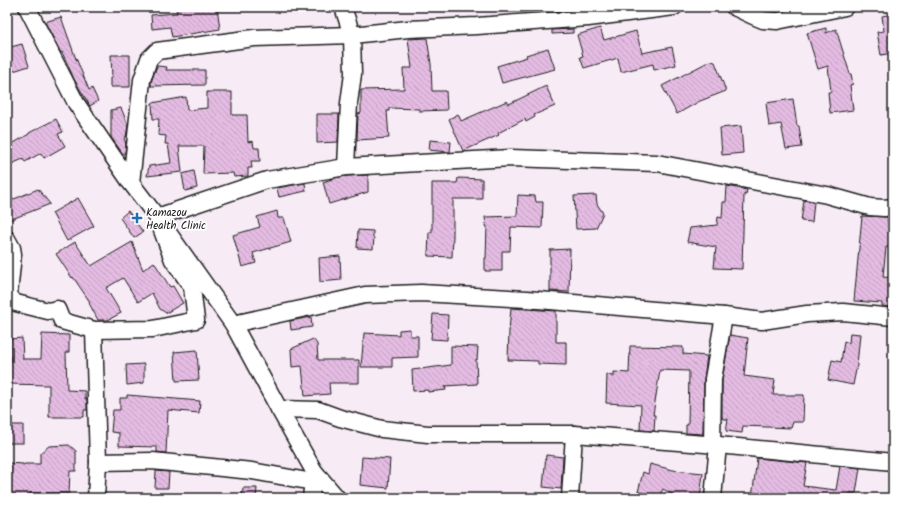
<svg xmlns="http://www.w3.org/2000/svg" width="900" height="505" font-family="Kalam,sans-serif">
<defs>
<pattern id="building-back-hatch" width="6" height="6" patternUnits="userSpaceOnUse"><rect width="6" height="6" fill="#e4bbe2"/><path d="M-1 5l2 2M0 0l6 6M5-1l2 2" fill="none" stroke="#c3a0c1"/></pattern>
</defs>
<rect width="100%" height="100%" fill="#f7ebf6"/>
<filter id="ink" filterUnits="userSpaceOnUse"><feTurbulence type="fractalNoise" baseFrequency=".025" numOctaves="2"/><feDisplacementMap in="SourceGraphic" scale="8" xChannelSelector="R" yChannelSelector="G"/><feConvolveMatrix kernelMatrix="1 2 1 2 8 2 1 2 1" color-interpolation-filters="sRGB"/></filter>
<g filter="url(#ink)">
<g fill="url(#building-back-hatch)" stroke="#1c1c1c">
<path d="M176,7H217L220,29L172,37L170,27L152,29L151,15L177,13Z"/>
<path d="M893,14V53L881,55L877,32L884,31L882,16Z"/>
<path d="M61,17L76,59V58L89,90L92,88L98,101L90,106L74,79L62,52L61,53L45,22Z"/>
<path d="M600,28L604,40L636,31L642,53L672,47L676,65L654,70L653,64L621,72L618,58L584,68L580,57L583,56L577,35Z"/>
<path d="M826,28V33L836,29L850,74H851L853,84L850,85L853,110L830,113L828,92H831L828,66L818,69L807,33Z"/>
<path d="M573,29V33L552,34V30Z"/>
<path d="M427,38L431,64L432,91H446L447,110L419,111V109L389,108V111H387L389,138L357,140L358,114L361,113V90L404,89L403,68H412L408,39Z"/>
<path d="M22,44L29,66L7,73V48Z"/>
<path d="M548,48L555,69L502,83L497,66L527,57L526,55Z"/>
<path d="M111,55H130V87H110V78H112Z"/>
<path d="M710,61L715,62L726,91L700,101L677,114L662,86Z"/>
<path d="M157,66L167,67L166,70H205V85L151,86V82Z"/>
<path d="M546,86L555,106L534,115L535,117L526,122L525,119L498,133L499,135L463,151L449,119L458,114L461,121L507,101L509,104Z"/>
<path d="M207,92H232V115H247L248,142L253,141L254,148H259L260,161H251L252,168H248V176L234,177L233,173L203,174L204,146H179L182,172L147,176L149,166L171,163L168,144H165L166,136L158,135L159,119H153L152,103L186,97L187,110L207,108Z"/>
<path d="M793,99L797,126H799L802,147L786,149L781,124L769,126L766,103Z"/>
<path d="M121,108L128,125L126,137L124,138L126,144L125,153L123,154L111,137V110Z"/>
<path d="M317,114H339L338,142L317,143Z"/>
<path d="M56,119L63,132L58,134L65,146L44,158L41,153L25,162L23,159L7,166V147L29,134V133Z"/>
<path d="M741,126L743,153L722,155L720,128Z"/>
<path d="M430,140L451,142L450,152L429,150Z"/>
<path d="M194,171L197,188L185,191L182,174Z"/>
<path d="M368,175V192L329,204L323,182L335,178L347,176Z"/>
<path d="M458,178L482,179V199H453V236L452,257L428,256L429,232H432V183H457Z"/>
<path d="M305,183L306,191L279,197L277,188Z"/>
<path d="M727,186L747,190L746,195L744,194L742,269L714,268L716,247L687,242L690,228L717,225L718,217L722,218L723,202H726Z"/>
<path d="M38,189L50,204L7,221V202Z"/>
<path d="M518,195L535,196L536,202H543L542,228L511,227L510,251H502V271H485V258H486L487,226H486L485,217L517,216Z"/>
<path d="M596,195L597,204L603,213L596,228L576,229L574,196Z"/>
<path d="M78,198L94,226L67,241L52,213Z"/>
<path d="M804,200L814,202L812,222L801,221Z"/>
<path d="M128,211L143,232L134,238L120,218Z"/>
<path d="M277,211L278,218H284L291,242L253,253L256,263L242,267L233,235L260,227L257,217Z"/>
<path d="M862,216L888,217V224L893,225V248L886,247L883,277L893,278V307L882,306V303L854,301Z"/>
<path d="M358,230L373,231V238H374L373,249L357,248Z"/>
<path d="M75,242L91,266L132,242L143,270L154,262L170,287L173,286L183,303L166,313L160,309L152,293L138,302L123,278L106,288L121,313L108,320H98L89,303L90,302L73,277L72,278L56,254Z"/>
<path d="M570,249L569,292L550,291V250Z"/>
<path d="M340,256L341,280L320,282L319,258Z"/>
<path d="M511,308L556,311V342H566V365L538,364V361L508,360L509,331Z"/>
<path d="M433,314L448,315L447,340L431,339Z"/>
<path d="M311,317L312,327L291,330L290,321Z"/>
<path d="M410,329V336H418V357L392,358V367H361L364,333L399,335V330Z"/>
<path d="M850,333L860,334L857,365L853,385L828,380L832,360L841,362L844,341L849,343Z"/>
<path d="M42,334L69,335V352H66L67,390L85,391V399H87V410H84V417H49V385L8,384L9,362H11L10,339L22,338L23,359H41Z"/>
<path d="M730,335L748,338L744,376L775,380L773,395H804L803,422H793L791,428L743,426L742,433L726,431L728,419H723L722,417V380Z"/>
<path d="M313,339L317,344L318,360H359V383H329L330,394L305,396L302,366L292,367L291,349Z"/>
<path d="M451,346L478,347L477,360L476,359L477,384L445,386L446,390L428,392V390L413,391L412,370L451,365Z"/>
<path d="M630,346L683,347V354L707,356L704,379L703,434L686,433V425H688L689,371L660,370L653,415H655L654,431L640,430L641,405L606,403L607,374L614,377V372L629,373Z"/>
<path d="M197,350L199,380L176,381L174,352Z"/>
<path d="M144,364V383L127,385L126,365Z"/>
<path d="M127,395L200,401L199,413L168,410L166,453L157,452V447L119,446V433L111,432L113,410H120V398H127Z"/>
<rect x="7" y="425" width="16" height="18"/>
<path d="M69,445L76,451V471H70L69,493H30V498H7V463L23,464V465L25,464H40V453L49,446Z"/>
<path d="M546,455L563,457L561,489L543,487Z"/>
<path d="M362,457L390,459L388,488L360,485Z"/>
<path d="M757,458L807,463L803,486L836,490L840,466L860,468L856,493H850V498H752Z"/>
<path d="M650,464L673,470L703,473L700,498H679L663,489L659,496L638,492L643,472L648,474Z"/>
<path d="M156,471L169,472L168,488H155Z"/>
<path d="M243,488H257L256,498H242Z"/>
</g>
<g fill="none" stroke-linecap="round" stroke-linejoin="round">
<g stroke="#1c1c1c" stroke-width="19">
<g id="minor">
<path d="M27,7L76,103L131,183L157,217L233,324L279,409L314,471L337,498"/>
<path d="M343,7L352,35L353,74L349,103L346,167"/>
<path d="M734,7L751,15L763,20L777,21L845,7"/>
<path d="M131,183L142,80L149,59L157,51L254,38L352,35L408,29L477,26L588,18L674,7"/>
<path d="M7,239L12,248L13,254L9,294L11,299L16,303L48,311L57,309L62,321L94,330L153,329L196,320L192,287L173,260L157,217L267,180L346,167L511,158L657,163L827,195L870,207L884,208L893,207"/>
<path d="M233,324L365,295L421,293L527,299L724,316L762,321L807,314L843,312L893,317"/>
<path d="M94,330L98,462L96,498"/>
<path d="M279,409L318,410L340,418L382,429L428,434H574L718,445L893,462"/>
<path d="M712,445L713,379L724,316"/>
<path d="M98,462L152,461L252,471L313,482"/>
<path d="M311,498L314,472"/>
<path d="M570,498L574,434"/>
<path d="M713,498L718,445"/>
</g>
</g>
<use href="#minor" stroke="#fff" stroke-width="16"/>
</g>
</g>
<path fill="#1f6fb2" stroke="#fff" stroke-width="1.5" d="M135 212h4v4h4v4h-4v4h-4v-4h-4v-4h4z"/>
<g text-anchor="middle" stroke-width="3.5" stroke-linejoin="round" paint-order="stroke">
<g font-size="11" fill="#1c1c1c" stroke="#fff" text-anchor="start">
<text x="146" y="216">Kamazou<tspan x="146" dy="13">Health Clinic</tspan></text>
</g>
</g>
<rect width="900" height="505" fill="none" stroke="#fff" stroke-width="24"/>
<rect x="12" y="12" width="876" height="481" fill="none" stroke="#1c1c1c" stroke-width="1.5" filter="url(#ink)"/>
</svg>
